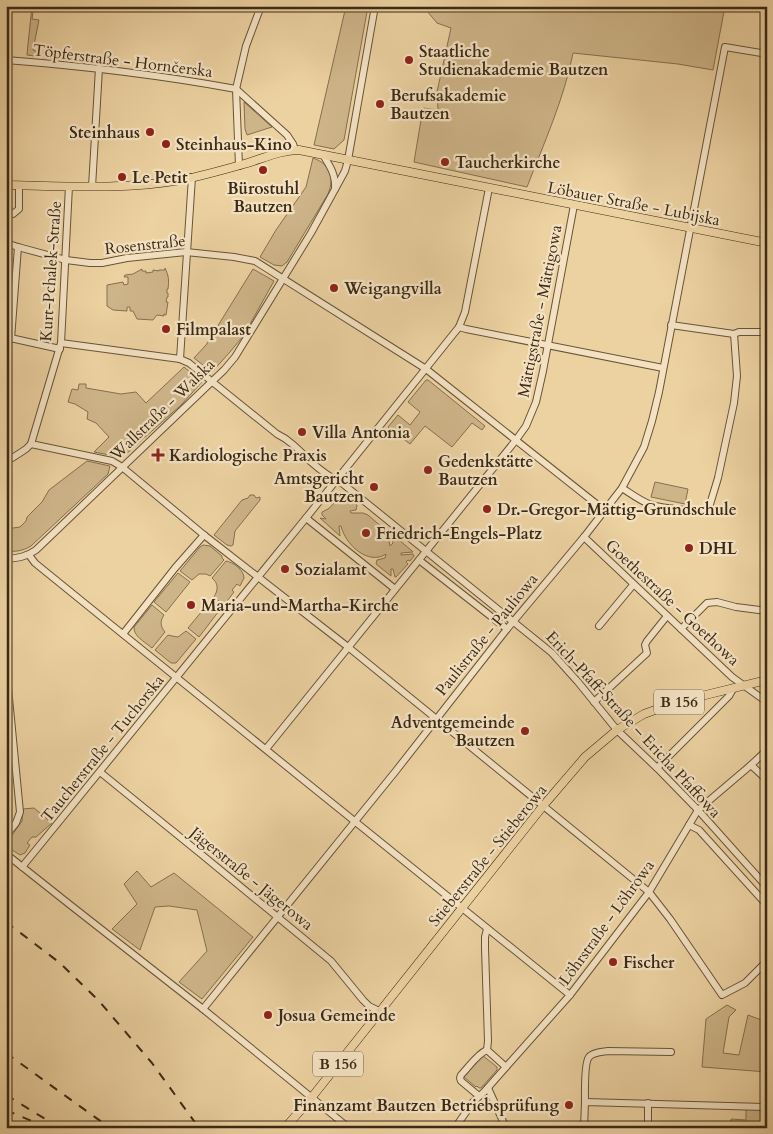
<svg xmlns="http://www.w3.org/2000/svg" width="773" height="1134" font-family="Cardo,serif">
<rect width="100%" height="100%" fill="#ecd1a1"/>
<filter id="stains"><feTurbulence type="fractalNoise" baseFrequency=".004" numOctaves="4"/><feColorMatrix values="0 0 0 0 .2 0 0 0 0 .09 0 0 0 0 .02 0 0 0 .5 -.17"/></filter>
<radialGradient id="worn" r=".72"><stop offset=".6" stop-color="#630" stop-opacity="0"/><stop offset="1" stop-color="#630" stop-opacity=".3"/></radialGradient>
<g fill="#ceb589" stroke="#847050">
<path d="M32,6H34L32,19L39,20L33,50L36,51L35,56L27,55V54Z"/>
<path d="M346,6H368L344,140L334,149L314,145Z"/>
<path d="M427,6H725L713,70L678,64L573,53C564,99 544,143 527,187L414,162L423,108L438,110L437,92L451,28L437,23L427,11Z"/>
<path d="M244,102L272,127L247,135L245,129Z"/>
<path d="M313,158C330,164 335,177 328,194L287,262L282,266L274,265L260,257L276,230L306,187Z"/>
<path d="M165,268C169,276 169,281 168,289H167V293H168V297H167L166,302H168L166,315L164,314V316L157,315L153,320L137,319L133,311H130V307H127V311L113,310L107,306V285L123,282L124,285L128,284V277H124L125,275L133,274L142,269V271H146V273L153,272V270L159,271V270H165Z"/>
<path d="M253,269L274,281L244,335L230,352L212,372L194,358L206,345Z"/>
<path d="M184,367L202,382L181,405L125,455L120,457L94,452L109,437L96,423L87,419L88,412L75,404L68,402L72,389L78,390L79,384H86V388L121,394L136,392L146,403Z"/>
<path d="M426,380H428L485,426L482,430L472,423L452,447L425,426L410,444L389,428L388,427L398,415L410,425L420,412L408,402Z"/>
<path d="M87,461L110,466L108,474L31,546C22,551 16,552 6,551V529L20,527L26,521L27,517L42,502L49,490Z"/>
<path d="M655,482L688,489L685,504L651,497Z"/>
<path d="M340,492L357,505L356,510L350,511L351,513H363L368,515L383,528L387,532L390,546L393,543L391,533L412,551L413,552L401,553V555L413,554L414,556L410,561L408,560L406,562L408,564L396,577H395L393,569H391V576L376,564L377,560L385,558L386,554C368,566 345,544 341,526H339L340,536L320,518L326,519L322,515V512C324,511 326,510 328,509C333,506 335,500 340,496Z"/>
<path d="M250,495H254L256,498L260,497V500L235,531L233,545L231,546L227,545L214,535L242,500L248,498Z"/>
<path d="M203,545L210,546L222,556V558L224,560L210,576L206,574H199L192,580L180,571L200,547Z"/>
<path d="M226,561C233,562 244,570 244,578L240,586L237,584L232,590L234,592L224,605L214,597C218,590 219,584 212,578Z"/>
<path d="M178,573L190,582L166,612L154,602Z"/>
<path d="M212,599L222,607L199,637L188,628Z"/>
<path d="M152,605L164,615C160,621 160,626 165,632L152,648C145,642 133,636 134,627Z"/>
<path d="M186,631L196,639L176,663H171L155,650L168,635L172,636L178,637Z"/>
<path d="M34,808L52,823L36,837H32L27,843L30,845L25,853L20,855L9,848L6,844L22,821L23,809Z"/>
<path d="M137,871L151,887L174,873L253,937L202,999L179,982L207,951L197,910L169,906L155,907L140,950L112,929L137,904L124,884Z"/>
<path d="M727,1005L736,1010L729,1017L723,1053L739,1055L748,1015L764,1021L767,1018V1072L702,1067L706,1019Z"/>
<path d="M482,1055L497,1067V1070L481,1088H479L477,1086L476,1087L464,1077Z"/>
<path d="M746,1109L767,1110V1128H731V1119L746,1120Z"/>
</g>
<g fill="none" stroke-linecap="round" stroke-linejoin="round">
<g stroke="#675439" stroke-width="8">
<g id="minor">
<path d="M6,60C83,66 160,75 236,89"/>
<path d="M236,89L287,135L293,144L295,150"/>
<path d="M323,155C330,166 336,175 335,189"/>
<path d="M239,166L236,89L246,46L261,6"/>
<path d="M92,187L99,68"/>
<path d="M6,213L13,214L19,209V185"/>
<path d="M6,243L18,247L66,260L90,263H102L127,258L186,252L234,257L255,261L426,369L604,510"/>
<path d="M671,325L734,334L739,332H767"/>
<path d="M459,327L466,329L663,368"/>
<path d="M6,337L60,349"/>
<path d="M11,339L18,247"/>
<path d="M61,343L180,359L189,363L277,434C290,440 300,451 310,461C320,470 331,478 343,484L552,653L578,682L617,730L657,768L698,810L767,887"/>
<path d="M180,359L192,177"/>
<path d="M31,444L112,461L122,467L204,535L348,647L649,892L670,919L722,995L745,983L767,961"/>
<path d="M6,462L26,449L31,444L61,343L69,186"/>
<path d="M622,488C630,493 639,500 649,504C667,510 689,510 708,511L718,478L734,403L737,376L734,334"/>
<path d="M306,518L395,589"/>
<path d="M584,537L732,677L767,702"/>
<path d="M29,555L35,563L109,623L570,995"/>
<path d="M6,559C18,558 26,557 36,550L224,370L235,357L311,233L345,171L348,160L375,6"/>
<path d="M419,560L507,629"/>
<path d="M599,626L633,585"/>
<path d="M681,629L707,603L717,602L736,607L767,611"/>
<path d="M123,634L175,568L204,535"/>
<path d="M6,667L20,812L16,823L6,835"/>
<path d="M594,702L647,653L645,645L647,641L667,616"/>
<path d="M266,749L516,440L526,426L536,402L543,371L574,205"/>
<path d="M751,765L767,780"/>
<path d="M657,768L729,696L733,689"/>
<path d="M100,772L201,854L331,961L363,1000L369,1006L379,1011"/>
<path d="M689,825L699,830L767,905"/>
<path d="M6,854L69,904L203,1009L349,1128"/>
<path d="M22,867L306,518L459,327L465,312L489,188"/>
<path d="M487,929L485,937V948L488,1041L487,1050"/>
<path d="M203,1009L395,772L507,629L584,537L622,488L644,447L652,421L659,392L725,47L767,54"/>
<path d="M506,1067L570,995L649,892L698,810L751,765L767,750"/>
<path d="M488,1088L506,1128"/>
<path d="M479,1096L461,1081L460,1078L461,1075C469,1067 477,1054 487,1050"/>
<path d="M585,1102C585,1093 584,1063 589,1057C593,1052 602,1052 608,1051L671,1052"/>
<path d="M648,1103V1128"/>
<path d="M455,1128L473,1102L484,1092L506,1067L487,1050"/>
<path d="M584,1128L585,1102L767,1107"/>
</g>
</g>
<g stroke="#3b2a16" stroke-width="9">
<g id="major">
<path d="M6,185C64,186 123,190 181,180C202,176 223,170 244,164C262,159 280,150 299,150L767,243"/>
<path d="M285,1128L312,1097L543,806L585,757L617,730L644,714L677,702L767,680"/>
</g>
</g>
<use href="#minor" stroke="#f3e1c2" stroke-width="6"/>
<use href="#major" stroke="#ecd1a1" stroke-width="8"/>
<g stroke="#3b2a16" stroke-width="2" stroke-dasharray="9 9" stroke-linecap="butt">
<path d="M6,922L60,963L99,1001L152,1063L199,1128"/>
<path d="M6,1053L110,1128"/>
<path d="M6,1095L60,1128"/>
<path d="M6,1110L48,1128"/>
</g>
</g>
<g fill="#8f2418" stroke="#f3e1c2" stroke-width="2">
<circle cx="409" cy="60" r="5"/>
<circle cx="380" cy="104" r="5"/>
<circle cx="150" cy="132" r="5"/>
<circle cx="166" cy="144" r="5"/>
<circle cx="445" cy="162" r="5"/>
<circle cx="263" cy="170" r="5"/>
<circle cx="122" cy="177" r="5"/>
<circle cx="334" cy="288" r="5"/>
<circle cx="166" cy="329" r="5"/>
<circle cx="302" cy="432" r="5"/>
<path d="M155.5 447.5h5v5h5v5h-5v5h-5v-5h-5v-5h5z"/>
<circle cx="428" cy="470" r="5"/>
<circle cx="374" cy="487" r="5"/>
<circle cx="487" cy="509" r="5"/>
<circle cx="366" cy="533" r="5"/>
<circle cx="689" cy="548" r="5"/>
<circle cx="285" cy="569" r="5"/>
<circle cx="191" cy="605" r="5"/>
<circle cx="525" cy="731" r="5"/>
<circle cx="613" cy="962" r="5"/>
<circle cx="268" cy="1015" r="5"/>
<circle cx="569" cy="1105" r="5"/>
</g>
<g text-anchor="middle" stroke-width="4.5" stroke-linejoin="round" paint-order="stroke">
<g fill="#f3e1c2" stroke="#72614a" stroke-width="1">
<rect x="654" y="689.5" width="50" height="25" rx="4"/>
<rect x="313" y="1051.5" width="50" height="25" rx="4"/>
</g>
<g font-size="15" font-weight="bold" fill="#3b2a16">
<text x="679" y="707">B 156</text>
<text x="338" y="1069">B 156</text>
</g>
<g font-size="16" font-weight="bold" fill="#3b2a16" stroke="#f3e1c2" text-anchor="start">
<text x="419" y="57">Staatliche<tspan x="419" dy="18">Studienakademie Bautzen</tspan></text>
<text x="390" y="101">Berufsakademie<tspan x="390" dy="18">Bautzen</tspan></text>
<text x="140" y="138" text-anchor="end">Steinhaus</text>
<text x="176" y="150">Steinhaus-Kino</text>
<text x="455" y="168">Taucherkirche</text>
<text x="132" y="183">Le Petit</text>
<text x="263" y="194" text-anchor="middle">Bürostuhl<tspan x="263" dy="18">Bautzen</tspan></text>
<text x="344" y="294">Weigangvilla</text>
<text x="176" y="335">Filmpalast</text>
<text x="312" y="438">Villa Antonia</text>
<text x="169" y="461">Kardiologische Praxis</text>
<text x="438" y="467">Gedenkstätte<tspan x="438" dy="18">Bautzen</tspan></text>
<text x="364" y="484" text-anchor="end">Amtsgericht<tspan x="364" dy="18">Bautzen</tspan></text>
<text x="497" y="515">Dr.-Gregor-Mättig-Grundschule</text>
<text x="376" y="539">Friedrich-Engels-Platz</text>
<text x="699" y="554">DHL</text>
<text x="295" y="575">Sozialamt</text>
<text x="201" y="611">Maria-und-Martha-Kirche</text>
<text x="515" y="728" text-anchor="end">Adventgemeinde<tspan x="515" dy="18">Bautzen</tspan></text>
<text x="623" y="968">Fischer</text>
<text x="278" y="1021">Josua Gemeinde</text>
<text x="559" y="1111" text-anchor="end">Finanzamt Bautzen Betriebsprüfung</text>
</g>
<g font-size="16" fill="#3b2a16" stroke="#f3e1c2">
<text transform="translate(123 60) rotate(7)" y="6">Töpferstraße - Hornčerska</text>
<text transform="translate(634 203) rotate(11)" y="6">Löbauer Straße - Lubijska</text>
<text transform="translate(145 244) rotate(-6)" y="6">Rosenstraße</text>
<text transform="translate(50 271) rotate(-86)" y="6">Kurt-Pchalek-Straße</text>
<text transform="translate(539 311) rotate(-79)" y="6">Mättigstraße - Mättigowa</text>
<text transform="translate(162 409) rotate(-44)" y="6">Wallstraße - Walska</text>
<text transform="translate(673 602) rotate(43)" y="6">Goethestraße - Goethowa</text>
<text transform="translate(486 634) rotate(-51)" y="6">Paulistraße - Pauliowa</text>
<text transform="translate(634 724) rotate(47)" y="6">Erich-Pfaff-Straße – Ericha Pfaffowa</text>
<text transform="translate(102 748) rotate(-51)" y="6">Taucherstraße - Tuchorska</text>
<text transform="translate(487 855) rotate(-51)" y="6">Stieberstraße - Stieberowa</text>
<text transform="translate(252 878) rotate(39)" y="6">Jägerstraße - Jägerowa</text>
<text transform="translate(606 922) rotate(-54)" y="6">Löhrstraße - Löhrowa</text>
</g>
</g>
<rect width="773" height="1134" fill="none" stroke="#ecd1a1" stroke-width="25"/>
<rect x="8" y="8" width="758" height="1119" fill="none" stroke="#3b2a16" stroke-width="2.5"/>
<rect x="12" y="12" width="748" height="1109" fill="none" stroke="#3b2a16"/>
<rect width="100%" height="100%" filter="url(#stains)"/>
<rect width="100%" height="100%" fill="url(#worn)"/>
</svg>
